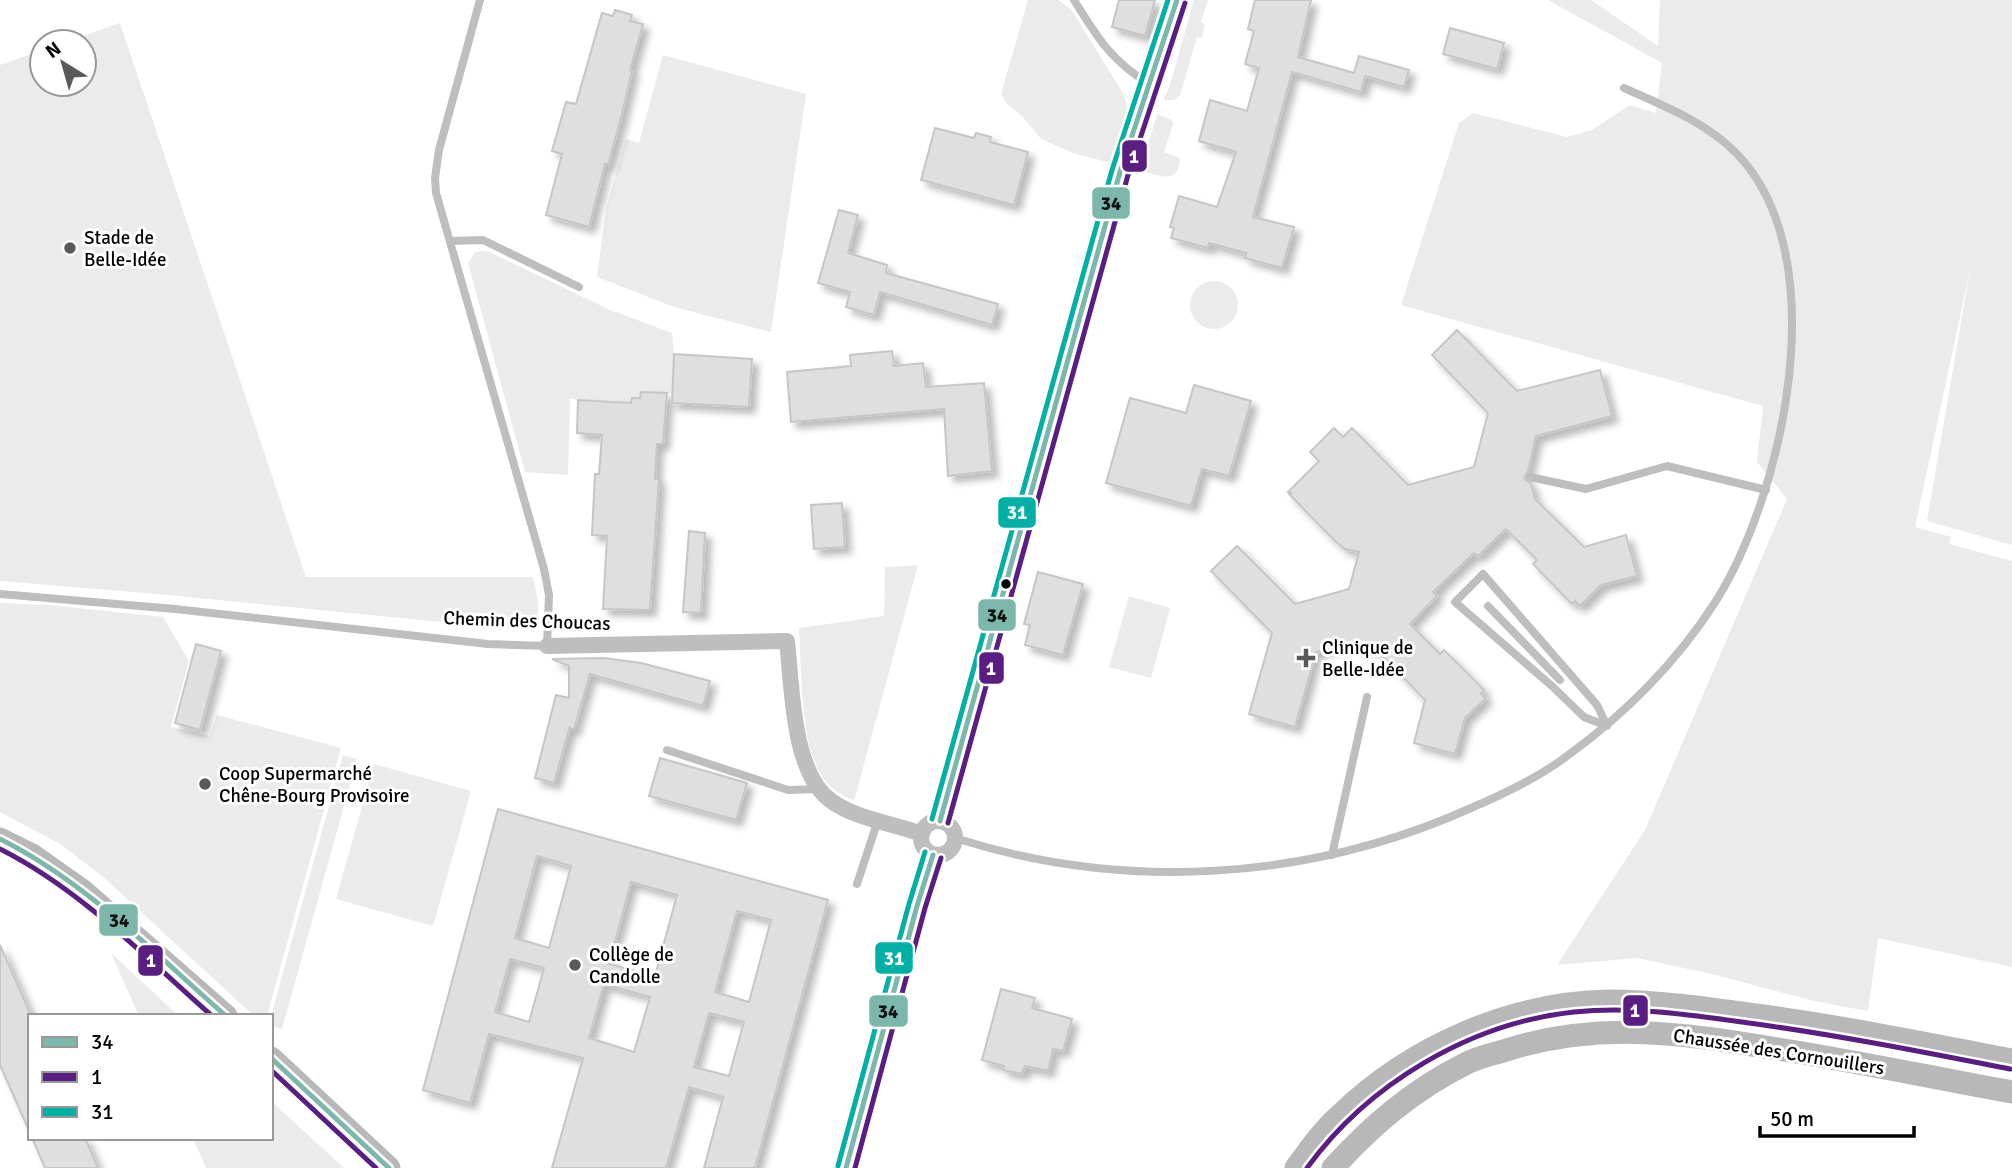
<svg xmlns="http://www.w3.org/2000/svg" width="2012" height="1168" font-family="Signika,sans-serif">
<defs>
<filter id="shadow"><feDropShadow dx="6" dy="6" stdDeviation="3.5" flood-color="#0004"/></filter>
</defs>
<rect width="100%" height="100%" fill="#fff"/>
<g fill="#ebebeb">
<path d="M1028,0H1058L1071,9L1124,95L1127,109L1111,163L1073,153L1041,139L1022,116L1007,104L1001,94Z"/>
<path d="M1194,0H1208L1201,22L1205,24L1202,38L1197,37L1180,95L1174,100H1163L1170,85Z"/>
<path d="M1548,0H1591L1658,46L1660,0H2012V545L1927,521L1970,270L1915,527L1951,537L1949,544L2012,561V967L1878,938L1868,1011L1814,1001L1712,974L1637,958L1557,965L1645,830L1787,499L1757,462L1763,406L1401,305L1459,123L1473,113L1567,137L1592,130L1630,105L1656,113L1662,63Z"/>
<path d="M120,23L306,577H533C536,594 547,624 523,630L168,595L0,581V65L42,50V84H84V42H65Z"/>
<path d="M663,55L806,94L771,332L674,307L597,277L606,209L626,139L639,143Z"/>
<path d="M1157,114L1172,120L1173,124L1164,152L1180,158C1180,185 1158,176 1141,170Z"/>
<path d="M482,251L489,252L608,309L672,333L674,354L672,393L641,392L640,398H632L631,403L570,399L568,475L525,472L468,263L475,252Z"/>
<circle cx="1214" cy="305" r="24"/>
<path d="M918,565L854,801C845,796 834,791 827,783C799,752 802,670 799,628L884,616L885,567Z"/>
<path d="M1129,596L1170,608L1151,678L1109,667Z"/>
<path d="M0,603L49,605L163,617L189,661L171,727L210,736L217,715L341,748L267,1016H254L102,876L60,844L0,812Z"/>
<path d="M343,755L357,759L282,1029L271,1026V1016Z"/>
<path d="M374,764L471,791L433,926L336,899Z"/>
<path d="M111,953L179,1016H139Z"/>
<path d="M271,1101L344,1168H206L193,1138H271Z"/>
</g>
<g fill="#dfdfdf" stroke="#c6c6c6" stroke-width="2" fill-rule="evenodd" filter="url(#shadow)">
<path d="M1119,0H1155L1145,36L1112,27Z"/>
<path d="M1255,0H1311L1298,57L1354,73L1359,56L1409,70L1404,87L1365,76L1361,92L1292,72L1253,217L1294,227L1282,268L1245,258L1246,253L1209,243L1208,248L1171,238L1174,228L1170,227L1179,196L1217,207L1236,152L1199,141L1210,100L1247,111L1259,68L1245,64L1254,31L1248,29Z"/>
<path d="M615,10L632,15L630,21L643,24L630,70L632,71L621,118L608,165L605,164L589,227L546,215L562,154L552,151L566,102L576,104L602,13L613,16Z"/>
<path d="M1450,28L1504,43L1497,69L1443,54Z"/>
<path d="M935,128L974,138L976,133L991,137L990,142L1028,152L1014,205L921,180Z"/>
<path d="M839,210L858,215L848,253L887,265L886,273L998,304L992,325L880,292L874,315L846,307L850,292L818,283Z"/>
<path d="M1457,330L1517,391L1600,370L1612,416L1536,436L1528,471L1524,478L1531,484L1535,499L1584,547L1626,535L1637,576L1601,585L1580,606L1575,601L1572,604L1533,564L1537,560L1506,529L1478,556L1474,553L1433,592L1437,596L1410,624L1440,654L1444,650L1484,690L1481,694L1486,698L1465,718L1455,754L1414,743L1425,700L1378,651L1347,643L1316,652L1295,727L1249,714L1272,633L1211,571L1237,546L1295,604L1349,589L1359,552L1345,549L1335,541L1289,494L1291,493L1288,492L1319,461L1310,452L1334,428L1343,437L1352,428L1408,485L1474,467L1488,413L1432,355Z"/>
<path d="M892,351L894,366L923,363L926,387L984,383L992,471L948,476L944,409L791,422L787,372L851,366L850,355Z"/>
<path d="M674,354L752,359L749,407L672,403Z"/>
<path d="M1194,385L1251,401L1229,476L1202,469L1191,506L1106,483L1130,398L1186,413Z"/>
<path d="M641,392L667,393L663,444H657L655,479H659L650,610L603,609L607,536L592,535L595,474H599L602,435L577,433L578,400L631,403L632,398H640Z"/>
<path d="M842,503L845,547L814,549L811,505Z"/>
<path d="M689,531L705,533L701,613L683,612Z"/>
<path d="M1038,572L1083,584L1063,655L1025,645L1030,625L1024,624Z"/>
<path d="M196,644L221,651L200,730L175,723Z"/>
<path d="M604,658L641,663L710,681L703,706L590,674L574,729H570V726L554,783L535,778L556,695L569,698V666L552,659Z"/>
<path d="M660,758L747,783L736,820L649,796Z"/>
<path d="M498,809L828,900L755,1168H704L723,1097L689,1087L666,1168H552L583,1058L489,1034L470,1103L423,1090ZM537,856L571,866L549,948L515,938ZM631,882L677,895L655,976L609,964ZM737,911L771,920L749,1002L715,992ZM510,959L544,968L529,1022L495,1012ZM604,984L650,997L634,1052L589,1038ZM709,1013L744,1022L729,1076L694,1067Z"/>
<path d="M0,945L30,1013V1133L0,1065Z"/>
<path d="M1001,989L1035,998L1032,1008L1072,1019L1063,1051L1053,1049L1048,1071L1025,1066L1022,1074L1003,1070L1004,1066L982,1060Z"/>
<path d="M32,1138H85L98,1168H45Z"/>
</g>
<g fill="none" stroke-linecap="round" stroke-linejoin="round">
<g stroke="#bebebe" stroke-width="8">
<path d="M1074,0C1098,39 1111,60 1150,85"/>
<path d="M450,241L483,240L579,287"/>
<path d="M1530,477L1586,489L1667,466L1766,490"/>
<path d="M1483,574L1597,705L1607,726L1584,717L1553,687L1455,602Z"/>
<path d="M0,594L175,609L488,644L547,646L549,595L544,569L436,193L435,178L439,150L480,0"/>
<path d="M1488,606L1560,680"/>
<path d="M667,750L788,790L818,789"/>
<path d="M955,838C1124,892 1309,881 1471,808C1504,794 1538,778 1567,756C1625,714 1675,664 1714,604C1783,497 1837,257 1737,154C1706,122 1664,106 1624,88"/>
<path d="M1332,855L1367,697"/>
<path d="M857,884L878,820"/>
</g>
<g stroke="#bebebe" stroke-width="16">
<path d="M547,646L787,641C792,685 792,772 830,800C855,819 893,823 922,834"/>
<path d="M940,821L1120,172L1177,0"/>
<circle cx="938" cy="838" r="17"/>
<path d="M846,1168L917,906L933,855"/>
</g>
<g stroke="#b8b8b8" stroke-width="23">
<path d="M0,839L32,855L83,891L226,1016"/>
<path d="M271,1058L389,1168"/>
<path d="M1296,1168C1309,1150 1323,1130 1340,1115C1411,1047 1509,1003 1608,1001C1657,1001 1706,1008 1756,1015C1841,1026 1927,1044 2012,1060"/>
<path d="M1333,1168C1372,1125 1413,1090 1465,1064C1476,1058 1489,1055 1500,1052C1596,1020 1680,1033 1778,1049C1856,1061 1934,1078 2012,1092"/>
</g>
<g stroke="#fff" stroke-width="10">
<g id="bus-1">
<path d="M940,821L1120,172L1177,0"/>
<path d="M0,839C86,882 154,953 226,1016"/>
<path d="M271,1058L389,1168"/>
<path d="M846,1168L917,906L933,855"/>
</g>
</g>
<g stroke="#fff" stroke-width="10">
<g id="bus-2">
<path d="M948,823L1128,175L1185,3"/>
<path d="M0,849C80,889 145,957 212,1016"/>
<path d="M271,1070L376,1168"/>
<path d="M855,1168L925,908L941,858"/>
<path d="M1307,1168C1368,1084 1470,1023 1574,1012C1633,1006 1691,1015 1749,1023C1837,1035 1923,1052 2010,1069"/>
</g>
</g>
<g stroke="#fff" stroke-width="10">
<g id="bus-3">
<path d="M932,819L1112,170L1168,0"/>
<path d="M838,1166L909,904L925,852"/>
</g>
</g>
<use href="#bus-1" stroke="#7bb7ab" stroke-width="5"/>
<use href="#bus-2" stroke="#5a1e82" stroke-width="5"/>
<use href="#bus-3" stroke="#00b0a4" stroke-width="5"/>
</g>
<g fill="#595959" stroke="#fff" stroke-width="2.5">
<circle cx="70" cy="248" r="7"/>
<path d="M1302.5 647.5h7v7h7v7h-7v7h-7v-7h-7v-7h7z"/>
<circle cx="205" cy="784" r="7"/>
<circle cx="575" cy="965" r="7"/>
</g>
<circle fill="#000" stroke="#fff" stroke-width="2.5" cx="1006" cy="584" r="6"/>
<g text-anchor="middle" stroke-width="6" stroke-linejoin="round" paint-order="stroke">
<g font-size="19" fill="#000" stroke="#fff" text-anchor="start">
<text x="84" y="244">Stade de<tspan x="84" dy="22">Belle-Idée</tspan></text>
<text x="1322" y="654">Clinique de<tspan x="1322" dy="22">Belle-Idée</tspan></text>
<text x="219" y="780">Coop Supermarché<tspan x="219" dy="22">Chêne-Bourg Provisoire</tspan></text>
<text x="589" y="961">Collège de<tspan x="589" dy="22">Candolle</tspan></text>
</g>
<g font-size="19" fill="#000" stroke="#fff">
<text transform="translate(527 620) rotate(2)" y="7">Chemin des Choucas</text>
<text transform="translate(1779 1051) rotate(9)" y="7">Chaussée des Cornouillers</text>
</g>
</g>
<g stroke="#fff" stroke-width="2.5">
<rect x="1121" y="139" width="27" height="34" rx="7" fill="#5a1e82"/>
<rect x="1091" y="186" width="40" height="34" rx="7" fill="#7bb7ab"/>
<rect x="997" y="496" width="40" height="33" rx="7" fill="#00b0a4"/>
<rect x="977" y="598" width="40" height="34" rx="7" fill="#7bb7ab"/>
<rect x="978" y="651" width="27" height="34" rx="7" fill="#5a1e82"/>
<rect x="98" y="903" width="41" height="34" rx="7" fill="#7bb7ab"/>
<rect x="874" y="941" width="40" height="34" rx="7" fill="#00b0a4"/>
<rect x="137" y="944" width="27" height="33" rx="7" fill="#5a1e82"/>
<rect x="1622" y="994" width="27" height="33" rx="7" fill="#5a1e82"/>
<rect x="868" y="994" width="41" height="34" rx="7" fill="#7bb7ab"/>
</g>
<g font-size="19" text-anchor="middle" font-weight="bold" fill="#fff">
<text x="1134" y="163">1</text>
<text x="1017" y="519">31</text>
<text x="991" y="675">1</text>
<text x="894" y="965">31</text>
<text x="151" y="967">1</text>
<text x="1635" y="1017">1</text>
</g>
<g font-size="19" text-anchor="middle" font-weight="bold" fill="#111">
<text x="1111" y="210">34</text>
<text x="997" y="622">34</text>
<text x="119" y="927">34</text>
<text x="888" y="1018">34</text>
</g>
<rect x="28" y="1014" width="245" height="126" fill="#ffffff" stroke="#999999" stroke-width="2"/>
<rect x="42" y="1037" width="35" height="10" fill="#7bb7ab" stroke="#999999" stroke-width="2"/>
<text x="91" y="1049" font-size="21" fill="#000000">34</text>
<rect x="42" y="1072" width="35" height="10" fill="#5a1e82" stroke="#999999" stroke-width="2"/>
<text x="91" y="1084" font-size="21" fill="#000000">1</text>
<rect x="42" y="1107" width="35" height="10" fill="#00b0a4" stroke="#999999" stroke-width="2"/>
<text x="91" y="1119" font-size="21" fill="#000000">31</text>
<g transform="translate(63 63) rotate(323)"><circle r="33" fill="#ffffff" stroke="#999999" stroke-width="2"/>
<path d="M0-5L12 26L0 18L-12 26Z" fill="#595959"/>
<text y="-10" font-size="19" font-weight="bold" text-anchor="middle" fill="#000000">N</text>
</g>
<path d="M1760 1126v10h154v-10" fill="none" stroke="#000000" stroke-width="3.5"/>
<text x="1770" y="1126" font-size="21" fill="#000000" stroke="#ffffff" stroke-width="5" paint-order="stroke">50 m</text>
</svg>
